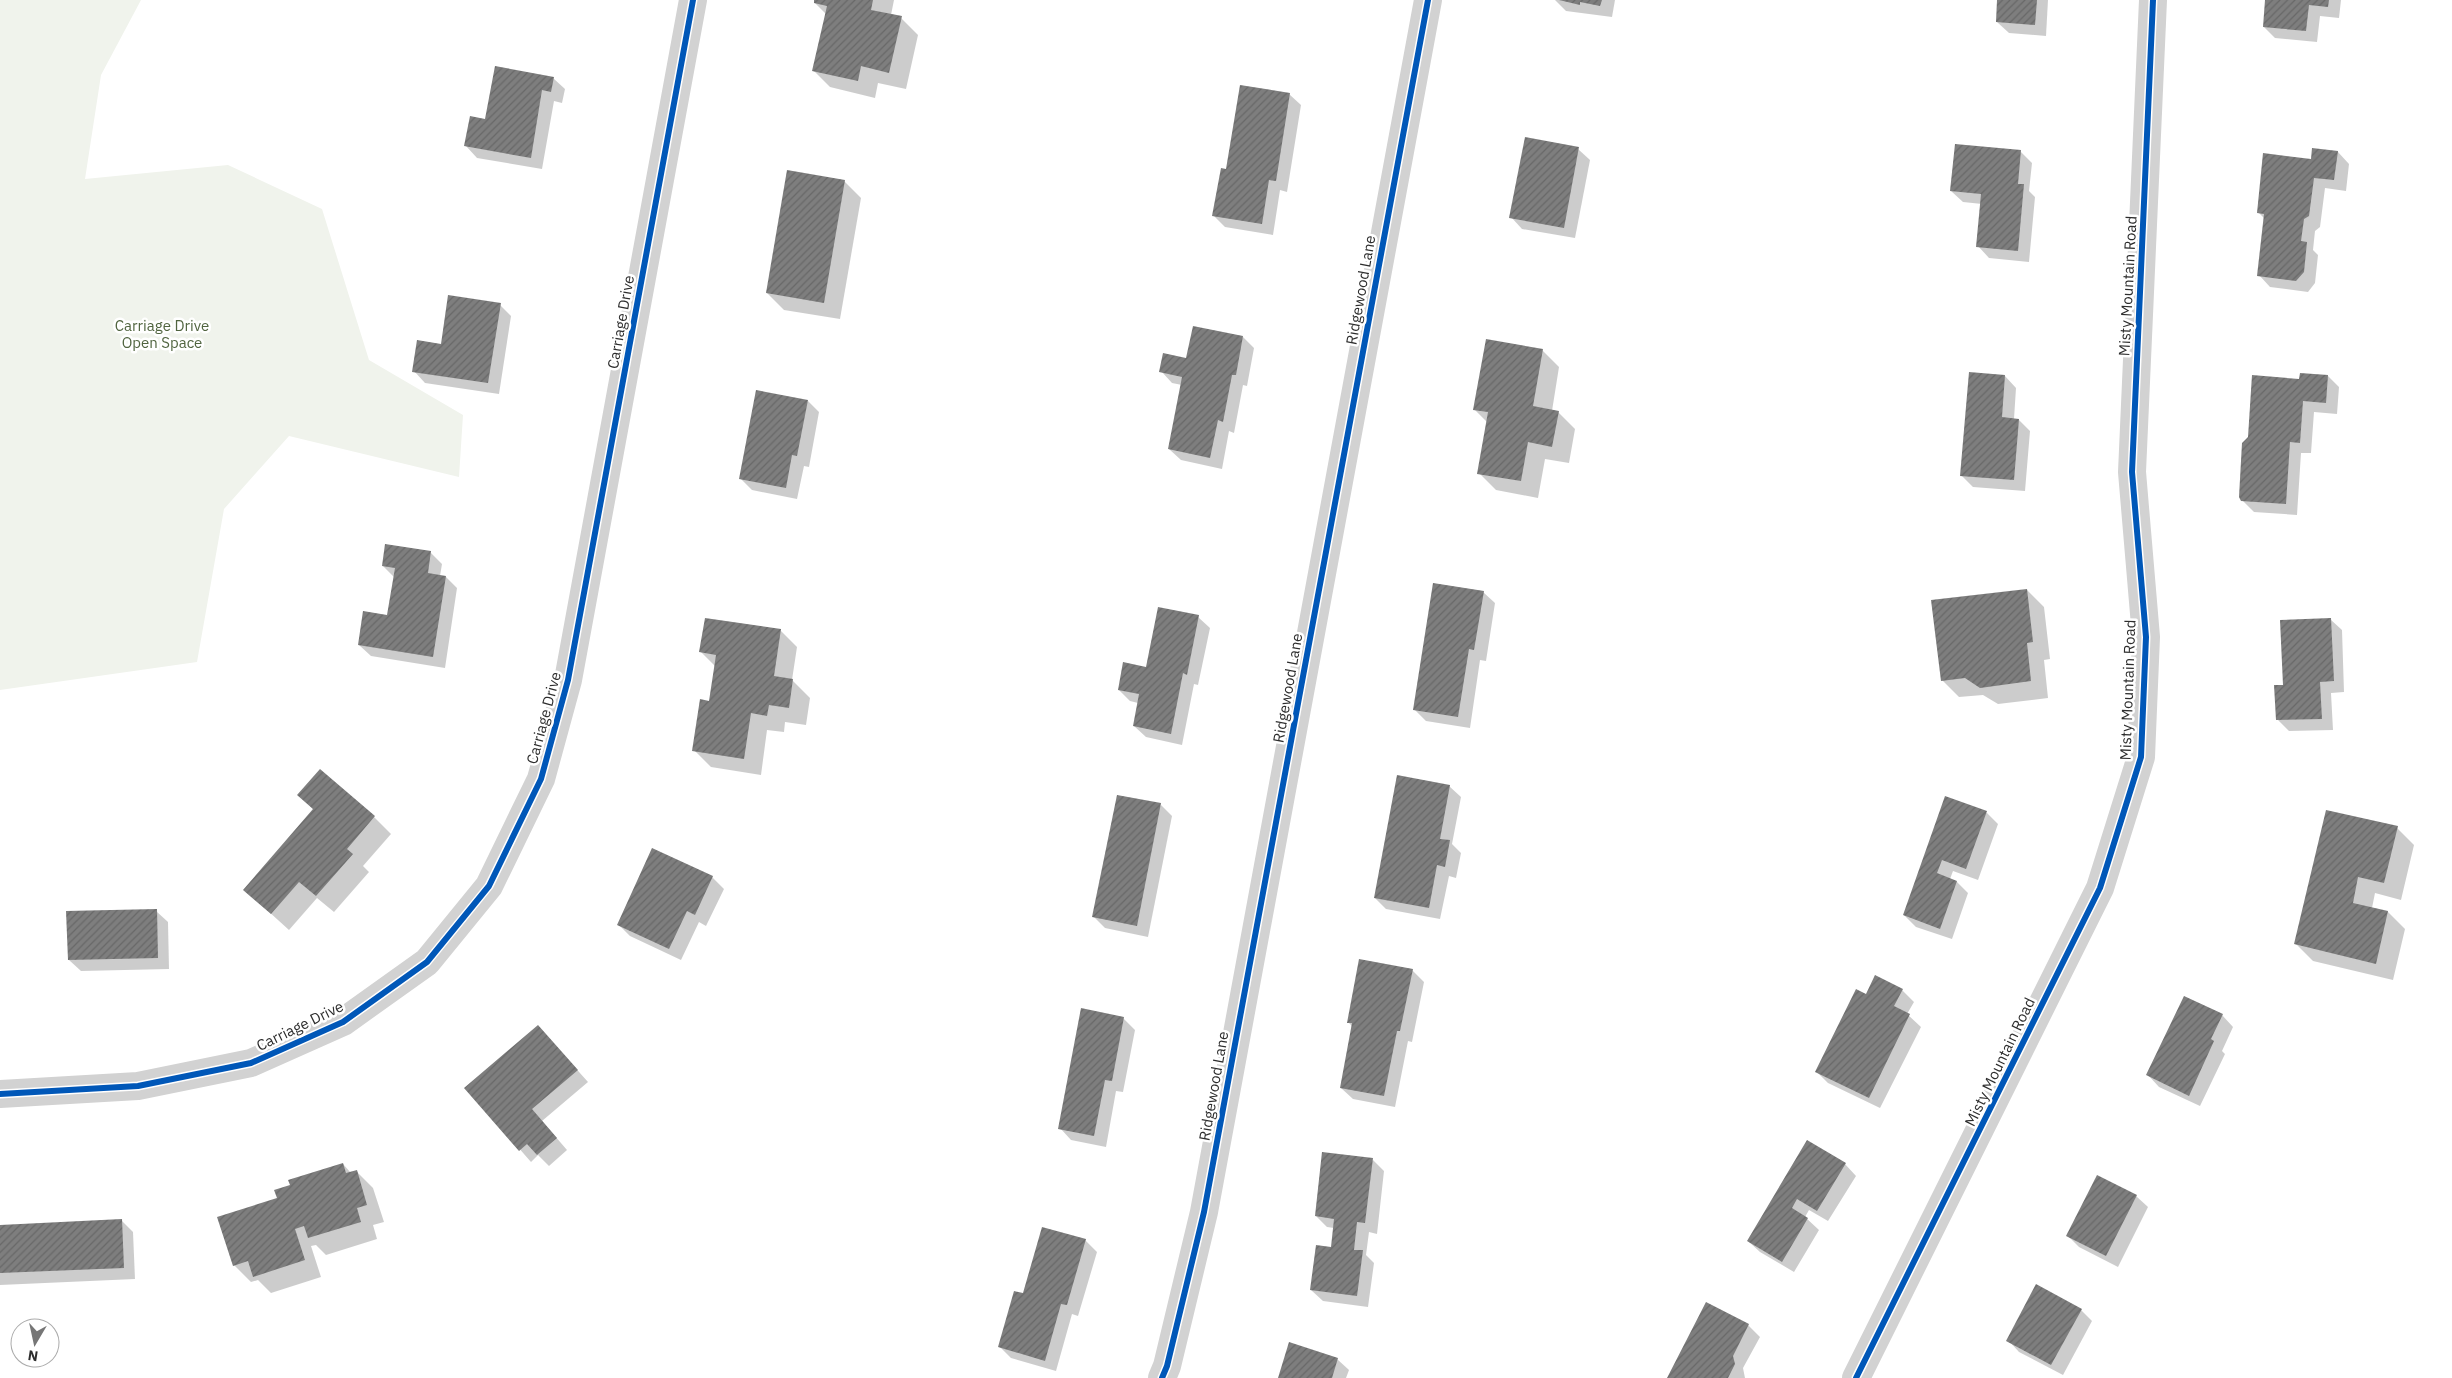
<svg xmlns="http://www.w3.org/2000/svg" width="2452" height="1378" font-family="'IBM Plex Sans',sans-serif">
<defs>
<pattern id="building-hatch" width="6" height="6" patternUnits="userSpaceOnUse" patternTransform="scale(1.25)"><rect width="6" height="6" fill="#7e7e7e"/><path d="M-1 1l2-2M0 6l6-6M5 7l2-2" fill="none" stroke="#686868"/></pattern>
</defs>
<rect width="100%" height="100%" fill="#fff"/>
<path fill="#f0f3ec" d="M0,0H141L101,75L85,179L228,165L322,209L369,360L463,415L459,477L289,436L224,509L197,662L0,690Z"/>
<g fill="#0003">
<path d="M816,0H894L891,15L901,18L918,35L906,89L878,83L875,98L830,87L813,70L826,14L815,3Z"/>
<path d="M1555,0H1615L1612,17L1566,11Z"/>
<path d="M1998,0H2048L2046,36L2009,33L1997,22Z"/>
<path d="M2266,0H2341L2339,18L2320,16L2317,42L2275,38L2264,27Z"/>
<path d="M553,78L565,89L562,103L554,101L542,169L477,158L466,146L486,121Z"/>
<path d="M1289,94L1301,105L1287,192L1280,190L1273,235L1225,227L1214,216L1227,170Z"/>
<path d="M1578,149L1590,160L1575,238L1522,229L1511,217Z"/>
<path d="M2020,151L2032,163L2029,191L2035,197L2029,262L1989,258L1978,246L1982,204L1963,202L1951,191Z"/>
<path d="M2338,152L2349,164L2346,191L2325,188L2320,227L2315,231L2313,250L2318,255L2315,283L2308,292L2270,287L2259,275L2265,219L2258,212L2312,160Z"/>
<path d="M844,181L861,198L840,319L784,310L767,293Z"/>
<path d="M500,305L511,316L499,394L425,383L414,371L442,346Z"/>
<path d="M1243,337L1254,348L1247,386L1243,385L1234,433L1229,431L1222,469L1181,460L1169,449L1182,385L1172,383L1161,371Z"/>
<path d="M1542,350L1559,367L1552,411L1558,412L1575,429L1569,463L1545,459L1538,498L1496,490L1479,473L1488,423L1475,410Z"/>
<path d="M1970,373L2005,376L2016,388L2014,419L2019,420L2030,431L2025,491L1973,487L1961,475Z"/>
<path d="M2328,376L2339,387L2337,414L2314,412L2311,453H2301L2297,515L2254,512L2242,500L2249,438L2301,380Z"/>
<path d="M808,401L819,412L809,467L804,466L797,499L752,490L740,478Z"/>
<path d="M431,553L442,564L440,576L446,577L457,588L445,668L371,656L359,645L388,616L394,577L383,566Z"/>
<path d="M2027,590L2044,607L2050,659L2044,660L2048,698L1998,704L1983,695L1959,697L1942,680Z"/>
<path d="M1483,592L1495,603L1486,661L1480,660L1470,728L1426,721L1414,709Z"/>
<path d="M1198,617L1210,628L1198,685L1194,684L1182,745L1146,737L1134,726L1138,703L1130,701L1119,690L1147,668Z"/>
<path d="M2330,619L2342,630L2344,692L2331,693L2333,730L2289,731L2278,720L2284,686Z"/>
<path d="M780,630L797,647L792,680L810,698L806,725L785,722L784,732L767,730L761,775L711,767L694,750L710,702L715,666L701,652Z"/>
<path d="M1449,786L1461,797L1452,844L1461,853L1456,878L1449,876L1440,919L1386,909L1375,898Z"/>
<path d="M299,795L374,817L391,834L363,866L369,872L334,912L317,898L289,930L245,890L314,810Z"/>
<path d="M1946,798L1987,813L1998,824L1978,880L1953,871L1950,879L1957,882L1968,893L1952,939L1916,927L1904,915Z"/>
<path d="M1161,805L1172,816L1148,937L1105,928L1094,917Z"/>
<path d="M2397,828L2414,845L2401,900L2375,893L2372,908L2388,912L2405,929L2393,980L2313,961L2296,944Z"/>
<path d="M712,877L724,889L706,926L699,922L681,960L630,936L618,924Z"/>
<path d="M156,911L168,922L169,969L81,971L69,960Z"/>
<path d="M1412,970L1424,982L1412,1042L1408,1041L1395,1107L1353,1099L1341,1088L1353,1027L1348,1022Z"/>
<path d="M1876,977L1902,990L1914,1002L1907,1014L1921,1027L1880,1108L1828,1083L1816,1071L1867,996Z"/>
<path d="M2222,1015L2233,1027L2222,1051L2225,1054L2200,1106L2159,1087L2148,1075Z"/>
<path d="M1123,1018L1135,1030L1123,1092L1116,1091L1106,1147L1071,1140L1060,1128Z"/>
<path d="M538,1026L588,1082L542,1121L567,1150L549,1166L538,1155L531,1162L466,1088Z"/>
<path d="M1808,1142L1845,1164L1856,1176L1828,1221L1809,1210L1805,1217L1819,1230L1794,1272L1760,1252L1748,1241Z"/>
<path d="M1373,1160L1384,1171L1377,1234L1369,1232L1366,1255L1374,1263L1368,1307L1323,1301L1311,1290L1332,1248L1334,1228L1327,1227L1316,1216Z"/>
<path d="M343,1164L351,1173L356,1171L373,1188L384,1222L373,1225L377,1239L326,1255L316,1245L311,1246L321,1277L271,1293L258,1280L251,1282L234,1265L278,1199L291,1186Z"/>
<path d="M2136,1196L2148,1207L2118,1267L2079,1247L2068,1236Z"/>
<path d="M121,1220L133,1232L135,1279L0,1285V1226Z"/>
<path d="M1085,1240L1097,1252L1078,1316L1072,1314L1056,1371L1011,1358L1000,1347L1024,1294Z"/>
<path d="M2081,1310L2092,1321L2063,1375L2019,1352L2008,1340Z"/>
<path d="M1748,1325L1760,1337L1743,1368L1745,1378H1668Z"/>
<path d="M1337,1359L1349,1370L1346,1378H1280Z"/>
</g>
<g fill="url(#building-hatch)">
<path d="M814,0H873L871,10L902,16L889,73L861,66L858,81L812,71L827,6L814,3Z"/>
<path d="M1559,0H1602L1600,6L1580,2V5Z"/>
<path d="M1997,0H2037L2035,25L1996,22Z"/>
<path d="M2265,0H2329L2328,7L2309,5L2306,31L2263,27Z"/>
<path d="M495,66L554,77L551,92L542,90L531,158L464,146L470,116L485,119Z"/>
<path d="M1240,85L1290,93L1276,181L1269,180L1262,224L1212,216L1221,168L1226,169Z"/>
<path d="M1525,137L1579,147L1564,228L1509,218Z"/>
<path d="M1955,144L2021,150L2018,184H2024L2018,251L1976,247L1981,194L1950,191Z"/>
<path d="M2312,148L2338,151L2334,180L2314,178L2309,216L2304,219L2301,241L2307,242L2304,272L2296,281L2257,276L2264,214L2257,213L2263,153L2311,159Z"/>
<path d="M787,170L845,180L824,303L766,293Z"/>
<path d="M448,295L501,303L488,383L412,372L417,340L441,344Z"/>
<path d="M1193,326L1243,336L1236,375H1232L1223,422L1218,420L1210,458L1168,449L1182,377L1159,372L1163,353L1186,358Z"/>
<path d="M1486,339L1543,349L1533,406L1559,411L1552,447L1528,442L1521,481L1477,474L1488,412L1473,410Z"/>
<path d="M1969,372L2005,375L2002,417L2019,419L2014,480L1960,476Z"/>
<path d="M2300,373L2328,375L2326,403L2303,401L2300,443L2290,442L2286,504L2241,501L2239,497L2242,443L2248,437L2252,375L2299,379Z"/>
<path d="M756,390L808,400L797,456L792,455L786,488L739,479Z"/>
<path d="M385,544L431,551L428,573L446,576L433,657L358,645L363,611L387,615L395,568L382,566Z"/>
<path d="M1433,583L1484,591L1474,650L1469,649L1458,717L1413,710Z"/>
<path d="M2027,589L2033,642L2027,643L2031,681L1980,688L1965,678L1941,681L1931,600Z"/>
<path d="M1158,607L1199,615L1187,675L1183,673L1171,734L1133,726L1139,694L1118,690L1123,662L1146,667Z"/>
<path d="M705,618L781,629L774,676L793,679L789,708L769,705L767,716L751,713L744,759L692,751L700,699L709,701L716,655L699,652Z"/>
<path d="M2331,618L2334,681L2320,682L2322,719L2276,720L2274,685H2283L2280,620Z"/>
<path d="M320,769L375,816L347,849L353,854L316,896L299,882L271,914L243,890L313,809L297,795Z"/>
<path d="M1397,775L1450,785L1440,839L1450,840L1445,867L1437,865L1429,908L1374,898Z"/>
<path d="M1117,795L1161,803L1137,926L1092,917Z"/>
<path d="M1945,796L1987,811L1966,869L1942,860L1937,873L1957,881L1940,929L1903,915Z"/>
<path d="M2326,810L2398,826L2384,883L2358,877L2353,903L2388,911L2376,964L2294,944Z"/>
<path d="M652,848L713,876L695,915L687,911L669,949L617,925Z"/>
<path d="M157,909L158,958L68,960L66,911Z"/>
<path d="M1359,959L1413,969L1400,1031H1397L1384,1096L1340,1088L1352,1023H1347Z"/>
<path d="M1875,975L1903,989L1894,1006L1910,1014L1869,1098L1815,1072L1856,989L1866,994Z"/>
<path d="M2184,996L2223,1014L2211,1039L2214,1041L2189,1096L2146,1075Z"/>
<path d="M1081,1008L1124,1017L1112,1081L1105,1080L1094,1136L1058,1129Z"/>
<path d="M538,1025L578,1070L532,1109L557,1138L537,1155L527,1144L519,1151L464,1088Z"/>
<path d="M1807,1140L1846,1163L1817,1211L1797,1199L1792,1208L1808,1218L1782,1262L1747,1241Z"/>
<path d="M1322,1152L1373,1158L1365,1223L1357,1222L1354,1250H1363L1357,1296L1310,1290L1316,1245L1331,1247L1334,1219L1315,1216Z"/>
<path d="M343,1163L346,1173L357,1170L367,1205L357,1208L361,1222L308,1238L304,1226L295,1229L305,1260L253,1277L248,1261L233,1266L217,1217L277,1198L274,1190L290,1185L288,1180Z"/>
<path d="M2097,1175L2137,1195L2106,1256L2066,1236Z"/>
<path d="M122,1219L124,1268L0,1273V1225Z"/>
<path d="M1042,1227L1086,1239L1067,1305L1061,1304L1045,1361L998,1347L1014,1291L1023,1293Z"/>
<path d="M2036,1284L2082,1309L2051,1365L2006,1341Z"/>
<path d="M1706,1302L1749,1324L1733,1356L1735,1364L1728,1378H1667Z"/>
<path d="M1289,1342L1338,1358L1332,1378H1278Z"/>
</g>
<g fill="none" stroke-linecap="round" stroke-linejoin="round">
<g stroke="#d2d2d2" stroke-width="28">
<path d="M0,1094L138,1086L251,1063L343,1022L427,962L489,886L541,779L568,680L693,0"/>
<path d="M1162,1378L1167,1366L1204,1212L1428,0"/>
<path d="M1856,1378L2100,888L2141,757L2146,637L2132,472L2153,0"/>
</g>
<g stroke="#fff" stroke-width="9">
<g id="cycleway">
<path d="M0,1094L138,1086L251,1063L343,1022L427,962L489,886L541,779L568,680L693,0"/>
<path d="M1162,1378L1167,1366L1204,1212L1428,0"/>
<path d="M1856,1378L2100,888L2141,757L2146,637L2132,472L2153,0"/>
</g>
</g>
<use href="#cycleway" stroke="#0057b8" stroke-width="6"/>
</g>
<g text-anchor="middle" stroke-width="5" stroke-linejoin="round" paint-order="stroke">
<g font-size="15" fill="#2d2d2d" stroke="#fff">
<text transform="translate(2128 286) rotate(-87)" y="5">Misty Mountain Road</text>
<text transform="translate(1361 290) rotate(-80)" y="5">Ridgewood Lane</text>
<text transform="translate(621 322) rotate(-80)" y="5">Carriage Drive</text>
<text transform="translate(1288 688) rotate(-80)" y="5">Ridgewood Lane</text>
<text transform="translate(2128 690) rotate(-88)" y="5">Misty Mountain Road</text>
<text transform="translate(544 718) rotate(-75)" y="5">Carriage Drive</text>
<text transform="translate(300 1026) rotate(-26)" y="5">Carriage Drive</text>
<text transform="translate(2000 1062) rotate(-64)" y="5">Misty Mountain Road</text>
<text transform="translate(1214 1086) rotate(-80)" y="5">Ridgewood Lane</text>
</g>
<g font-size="15" fill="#50643f" stroke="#fff">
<text x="162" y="331">Carriage Drive<tspan x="162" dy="17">Open Space</tspan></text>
</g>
</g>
<g transform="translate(35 1343) rotate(189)"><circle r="24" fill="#ffffff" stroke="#ababab"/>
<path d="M0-4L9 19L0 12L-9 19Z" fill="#767676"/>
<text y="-8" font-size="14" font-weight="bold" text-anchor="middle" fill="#2d2d2d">N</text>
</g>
</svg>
